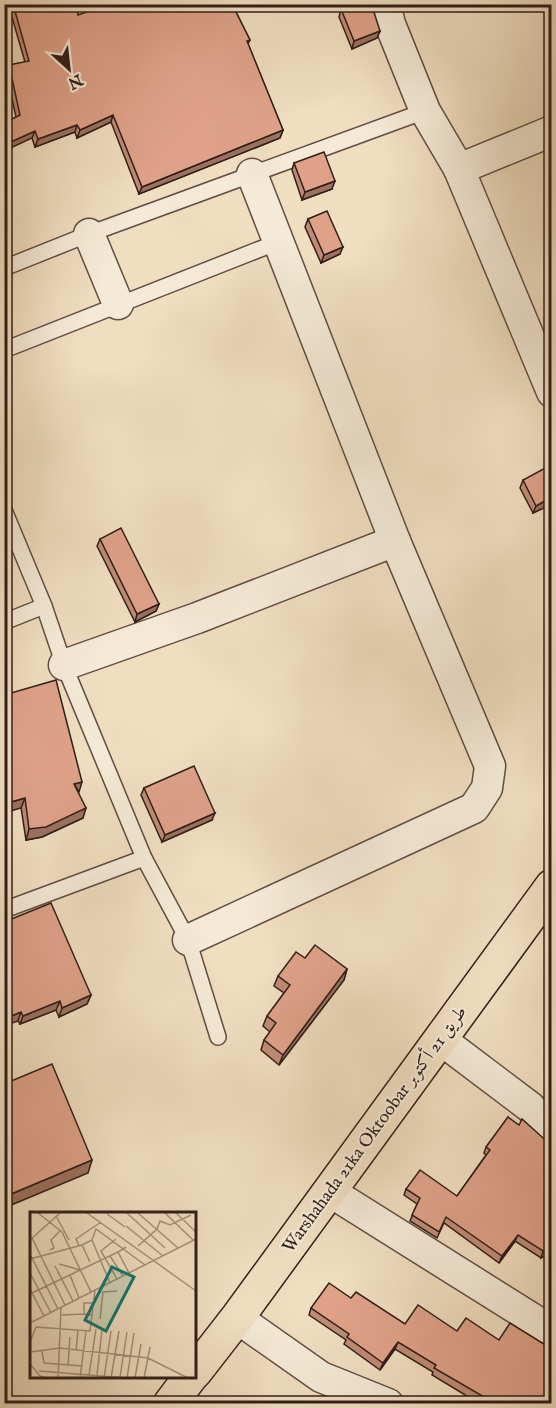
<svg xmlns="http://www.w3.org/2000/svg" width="556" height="1408" font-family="'IM FELL English',Amiri,serif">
<rect width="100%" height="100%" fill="#f0dec1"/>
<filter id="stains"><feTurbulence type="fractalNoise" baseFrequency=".00333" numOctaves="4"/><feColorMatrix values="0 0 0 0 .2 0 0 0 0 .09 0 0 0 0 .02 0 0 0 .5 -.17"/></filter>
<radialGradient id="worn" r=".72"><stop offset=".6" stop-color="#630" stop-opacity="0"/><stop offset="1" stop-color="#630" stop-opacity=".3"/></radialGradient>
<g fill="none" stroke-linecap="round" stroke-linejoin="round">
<g stroke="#604e42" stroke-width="18">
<g id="lane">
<path d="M4,268L89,234L425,111"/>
<path d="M4,350L278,242"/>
<path d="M4,510L44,606L64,665L144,858L188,940L218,1037"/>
<path d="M4,622L44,606"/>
<path d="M4,910L144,858"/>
</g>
</g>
<g stroke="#604e42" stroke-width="33">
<g id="street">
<path d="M385,4L390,24L425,111L459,169L552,392"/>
<path d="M459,169L552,131"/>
<path d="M89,234L118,304"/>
<path d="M64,665L197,618L395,541"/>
<path d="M188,940L474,808L487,788L490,766L395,541L252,174"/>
<path d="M440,1039L530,1107L552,1130"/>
<path d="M329,1191L552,1331"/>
<path d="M237,1318L321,1377L388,1404"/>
</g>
</g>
<g stroke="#301e18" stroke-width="36">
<g id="primary">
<path d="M195,1372L237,1318L552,886"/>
<path d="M170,1404L191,1376"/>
</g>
</g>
<use href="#lane" stroke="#f5ead7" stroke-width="15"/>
<use href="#street" stroke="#f5ead7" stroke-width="30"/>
<use href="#primary" stroke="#f0dec1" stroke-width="33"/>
</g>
<g fill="#c08b76" stroke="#301e18" stroke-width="1.5">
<path d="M4,4H76L78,15L237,14L250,40L248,44L283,130L280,138L139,194L111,122L77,138L75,132L35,147L32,138L16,117L6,72L9,65L25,62L9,7L4,10Z"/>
<path d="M341,9L380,31L377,38L352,49L339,17Z"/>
<path d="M294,163L332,189L302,200L292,170Z"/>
<path d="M308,219L340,254L321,263L305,227Z"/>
<path d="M552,471V504L533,513L520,488L523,480Z"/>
<path d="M100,539L159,604L156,611L135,622L97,546Z"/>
<path d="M4,695L78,792L83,818L42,837L26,840Z"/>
<path d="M144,788L212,820L162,842L141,795Z"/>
<path d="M4,922L91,995L87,1004L59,1017L56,1010L20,1024L18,1021Z"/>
<path d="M305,958L347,969L344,980L279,1065L261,1050L264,1040L270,1032L263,1026L267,1016L284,993L274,986L278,976Z"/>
<path d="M508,1117L552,1252L541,1258L515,1241L499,1263L444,1223L437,1238L410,1221L417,1204L404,1195L406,1189L457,1196L486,1155L484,1153L486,1147Z"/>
<path d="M351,1298L405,1324L552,1404H480L432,1375L433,1372L395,1349L380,1370L344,1344L346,1340L309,1315L311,1308Z"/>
</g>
<g fill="#9c7160" stroke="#301e18" stroke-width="1.5">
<path d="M4,4H10L9,7L4,10Z"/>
<path d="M380,31L377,38L352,49L354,41Z"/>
<path d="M113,115L111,122L77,138L80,130Z"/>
<path d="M77,125L75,132L35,147L38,139Z"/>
<path d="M283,130L280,138L139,194L142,187Z"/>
<path d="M35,131L32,138L4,151V145Z"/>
<path d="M335,181L332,189L302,200L305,192Z"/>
<path d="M343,247L340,254L321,263L324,255Z"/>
<path d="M552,497V504L533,513L536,506Z"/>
<path d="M159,604L156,611L135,622L137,614Z"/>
<path d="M82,782L79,792L74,784Z"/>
<path d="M25,798L21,808L4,813V804Z"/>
<path d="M86,808L83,818L42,837L26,840L29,829Z"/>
<path d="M215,813L212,820L162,842L165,835Z"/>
<path d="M347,969L344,980L279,1065L283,1055Z"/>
<path d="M91,995L87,1004L59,1017L62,1008Z"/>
<path d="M60,1001L56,1010L20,1024L23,1016Z"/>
<path d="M21,1012L18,1021L4,1026V1019Z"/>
<path d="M92,1160L88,1173L4,1208V1197Z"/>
<path d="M518,1235L515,1241L499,1263L502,1256Z"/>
<path d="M552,1247V1252L541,1258L543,1251Z"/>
<path d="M398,1342L395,1349L380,1370L383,1363Z"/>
</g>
<g fill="#dfa289" stroke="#301e18" stroke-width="1.5">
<path d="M13,4H76L78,15L109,4H238L239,8L235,10L250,40L247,41L283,130L142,187L113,115L80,130L77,125L38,139L35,131L4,145V123L20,115L9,65L29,61Z"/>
<path d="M353,4H371L373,9L380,31L354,41L341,9Z"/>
<path d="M324,152L335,181L305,192L294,163Z"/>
<path d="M327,211L343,247L324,255L308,219Z"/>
<path d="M549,466L552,471V497L536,506L523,480Z"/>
<path d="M121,528L159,604L137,614L100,539Z"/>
<path d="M56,680L82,782L74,784L86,808L46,827L29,829L25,798L4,804V695Z"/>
<path d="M194,766L215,813L165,835L144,788Z"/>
<path d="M51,903L91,995L62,1008L60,1001L23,1016L21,1012L4,1019V922Z"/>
<path d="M315,945L347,969L283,1055L264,1040L276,1023L267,1016L290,985L278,976L296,952L305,958Z"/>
<path d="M52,1064L92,1160L4,1197V1084Z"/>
<path d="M508,1117L519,1125L522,1119L552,1146V1171L550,1173H552V1247L543,1251L518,1235L502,1256L446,1217L439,1232L412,1215L420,1198L406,1189L420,1170L457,1196L490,1150L486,1147Z"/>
<path d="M329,1283L351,1298L356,1292L405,1324L418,1305L457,1331L466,1318L499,1340L510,1323L552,1349V1404H483L486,1398L434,1368L436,1365L398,1342L383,1363L347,1337L349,1334L311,1308Z"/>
</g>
<g text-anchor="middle" stroke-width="4.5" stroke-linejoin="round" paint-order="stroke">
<g font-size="18" fill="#301e18" stroke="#f5ead7">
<text transform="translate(374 1129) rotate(-54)" y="6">Warshahada 21ka Oktoobar طريق 21 أكتوبر</text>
</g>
</g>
<g transform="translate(30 1212)">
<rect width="166" height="166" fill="#f0dec1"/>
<path fill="none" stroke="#a3917d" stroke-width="1.5" d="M8,1L32,20L61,80M57,1L166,79M97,1L135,36M108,1L148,36M135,1L163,28M146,1L166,20M77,2L95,15M26,4L39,28M96,14L133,44M2,26L35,93M1,27L30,1M86,27L71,39L87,67M62,28L80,71M52,33L60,50M49,34L46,27L71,10M108,34L127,17L130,9L140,13L161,3M96,35L88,40L99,61M20,38L24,36L21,28L30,19M0,42L28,97M80,44L93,64M0,47L52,33L62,28L66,17L115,53M29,52L50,58M25,54L43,89M0,61L21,101M40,63L49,86M0,77L14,104M0,82L88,40M32,103L54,102M62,103L54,102V91H63M70,107L73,80L87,79M0,111L166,27M0,130L6,115L60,119L65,78M12,139L14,151L52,154M46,139L48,118M0,140L30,136L118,146L158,166M0,152L10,164L17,166M38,153L40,125M9,159L95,166M59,163L66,117M67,163L72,118M90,165L97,120M28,166L31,96M50,166L56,119M74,166L81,119M81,166L89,119M97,166L104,121M105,166L111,132M114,166L120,135"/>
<path fill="#0f766e" fill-opacity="0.15" stroke="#0f766e" stroke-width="3" d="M82,55L104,65L76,119L55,108Z"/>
<rect width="166" height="166" fill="none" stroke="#301e18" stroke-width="3"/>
</g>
<rect width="556" height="1408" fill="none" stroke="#f0dec1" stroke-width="24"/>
<rect x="6" y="6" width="544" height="1396" fill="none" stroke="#301e18" stroke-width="3"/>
<rect x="12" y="12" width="532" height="1384" fill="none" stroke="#301e18" stroke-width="1.5"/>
<g transform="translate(69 69) rotate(153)" stroke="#f5ead7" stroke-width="4.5" paint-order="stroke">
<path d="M0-4.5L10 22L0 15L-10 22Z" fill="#301e18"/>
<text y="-9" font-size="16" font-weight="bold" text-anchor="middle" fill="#301e18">N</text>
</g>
<rect width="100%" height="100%" filter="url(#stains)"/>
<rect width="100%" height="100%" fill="url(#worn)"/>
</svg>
